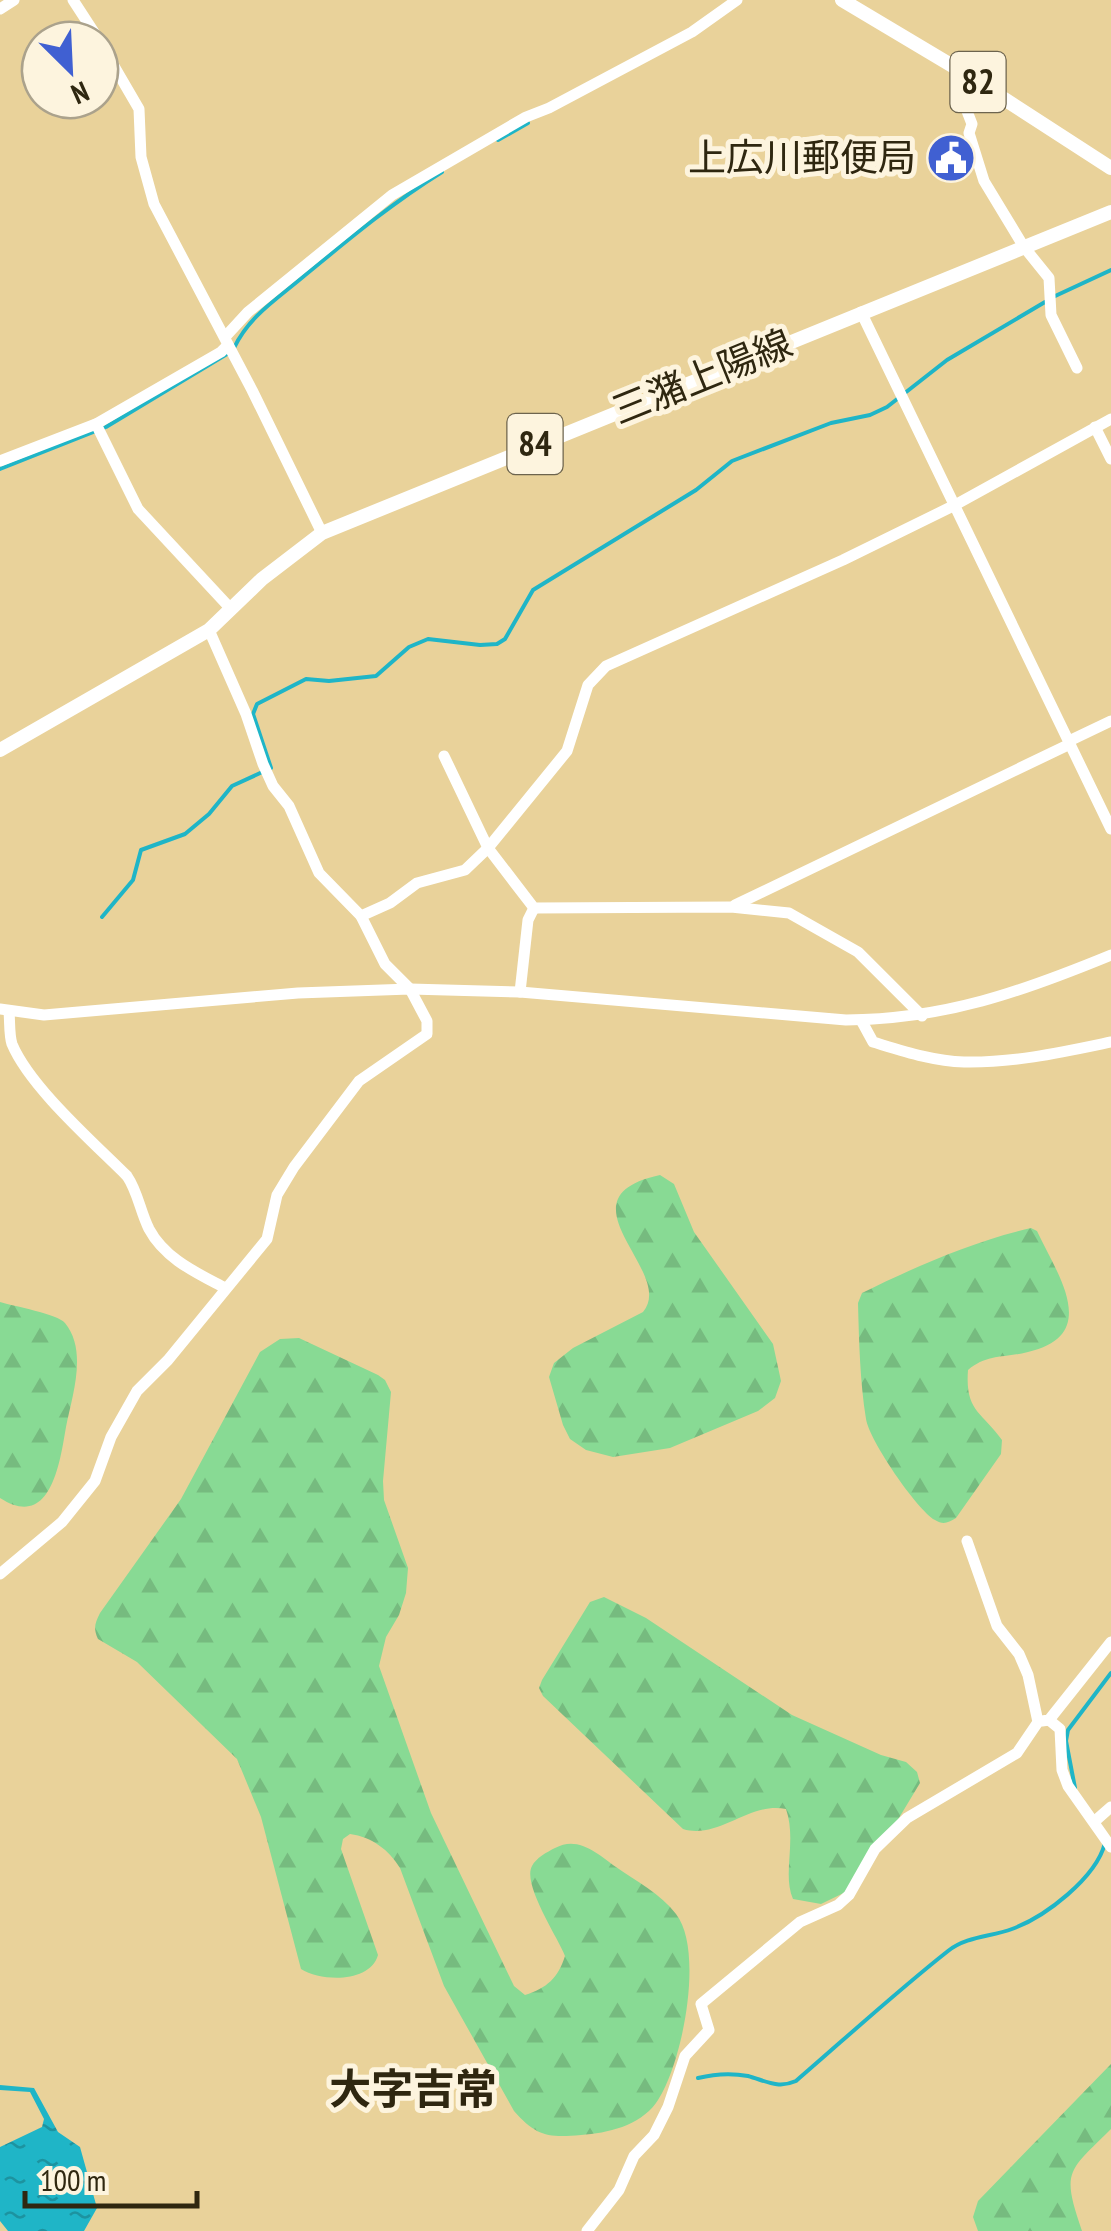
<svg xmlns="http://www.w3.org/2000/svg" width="1111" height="2231" font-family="'PT Sans Narrow','Noto Sans JP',sans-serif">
<defs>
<pattern id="forest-firs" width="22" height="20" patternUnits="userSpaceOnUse" patternTransform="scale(2.5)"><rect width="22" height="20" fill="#88da94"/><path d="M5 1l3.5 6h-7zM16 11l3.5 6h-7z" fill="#76bb7f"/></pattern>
<pattern id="water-ripples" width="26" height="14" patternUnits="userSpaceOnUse" patternTransform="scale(2.5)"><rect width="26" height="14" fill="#1fb5c7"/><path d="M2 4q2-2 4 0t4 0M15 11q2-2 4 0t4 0" fill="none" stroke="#1c93a0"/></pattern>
</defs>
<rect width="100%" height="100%" fill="#e9d29a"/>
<g fill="url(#forest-firs)">
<path d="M660,1175L674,1184L694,1232L773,1344L781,1381L775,1398L758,1411L670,1448L613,1457L586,1450L570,1439L563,1425L549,1377L554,1363L573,1348L643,1312C677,1272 554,1198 660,1175Z"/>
<path d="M1031,1228L1037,1231C1057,1274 1102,1335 1028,1352C1005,1358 987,1354 968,1370C965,1411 981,1411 1002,1440L1001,1454L956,1518C948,1523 943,1525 935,1520C917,1510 869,1440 866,1419C860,1382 859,1341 858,1303L862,1293C915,1267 973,1241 1031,1228Z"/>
<path d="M0,1302C13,1306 58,1314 65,1323C88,1351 72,1396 66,1427C60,1462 51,1531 0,1498Z"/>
<path d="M299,1338L378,1375L385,1380L391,1392L383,1481L384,1500L408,1568L406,1593L399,1615L386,1637L379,1666L431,1813L514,1986L525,1995C547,1988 558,1978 565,1956C557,1936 522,1884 532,1866C536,1858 547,1852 555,1848C578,1835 598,1854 616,1867C636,1881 661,1894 676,1914C705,1951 682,2067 656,2103C639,2126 608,2133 581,2135C548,2138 536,2136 514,2111L444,1986L400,1868C389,1850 372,1837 350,1834L343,1839L341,1849L378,1955C370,1983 322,1982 301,1969L261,1817L237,1759L137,1662L98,1639C93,1628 95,1623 100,1613L181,1499L260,1352L280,1339Z"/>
<path d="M604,1597L646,1618L792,1715L881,1755L906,1762L917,1772L920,1783L858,1886L821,1904L793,1899C782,1874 797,1841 786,1809C750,1801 718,1840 683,1829L543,1696L539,1688L542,1680L590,1602Z"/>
<path d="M1111,2064V2129C1068,2172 1061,2170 1082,2231H978L973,2217L978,2201Z"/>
</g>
<path fill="url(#water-ripples)" d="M0,2085L34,2088L58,2132L80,2147L97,2208L84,2231H8L0,2221V2147L42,2127L44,2119L30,2092L0,2090Z"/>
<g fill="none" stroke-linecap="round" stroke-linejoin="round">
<g stroke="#1fb5c7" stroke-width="4">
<path d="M498,140L528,123"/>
<path d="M1053,297L1111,270"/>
<path d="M234,348C249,316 277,299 304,276C349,239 392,203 442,172"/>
<path d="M0,469L106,427L227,354"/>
<path d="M102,917L133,880L141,850L185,834L209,814L232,786L271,768L253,714L257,704L306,679L329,681L376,676L409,647L428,639L480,645L497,644L505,639L533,590L696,490L732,461L831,423L870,415L887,407L947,360L1045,302"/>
<path d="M1075,1788L1066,1741L1068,1730L1111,1673"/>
<path d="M698,2078C714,2074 732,2073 748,2076C766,2081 778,2089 796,2081C847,2037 896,1992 948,1951C967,1936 991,1937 1012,1929C1045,1917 1096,1878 1105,1843"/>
</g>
<g stroke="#fff" stroke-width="11">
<path d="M73,0L99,40"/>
<path d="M0,9L14,0"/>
<path d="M100,42L139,109L141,157L154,204L252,390L322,533"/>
<path d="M961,71L958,88L972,124L969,133L984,181L1024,247L1049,278L1051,315L1077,368"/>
<path d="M861,312L1111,829"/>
<path d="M225,337L248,312L392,195L526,117L549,108L692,32L737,0"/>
<path d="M96,424L138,509L231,609"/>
<path d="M1095,427L1111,459"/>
<path d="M0,461L96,424L221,352L228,345"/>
<path d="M1069,741L1111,721"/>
<path d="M444,756L488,848L534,908L731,907L789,913L858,952L922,1016"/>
<path d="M735,905L1070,744"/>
<path d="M361,916L390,903L417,883L465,870L488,848L567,751L588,685L606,666L843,560L955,505L1111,419"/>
<path d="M520,992L528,920L534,908"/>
<path d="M0,1009L44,1015L298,993L410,989L520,992L846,1020C945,1019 1021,992 1111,955"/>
<path d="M9,1012C10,1022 9,1035 12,1044C30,1087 93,1142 127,1176C138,1192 140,1211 149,1229C165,1259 197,1273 225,1288"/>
<path d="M861,1020L873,1042C903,1051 933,1061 964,1062C1014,1063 1063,1052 1111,1042"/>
<path d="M0,1574L62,1522L95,1481L111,1437L137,1391L168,1360L267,1239L277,1195L294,1167L359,1081L427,1034V1021L410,989L385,964L361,916L319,873L289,806L273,786L263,764L246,714L209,630"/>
<path d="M1049,1720L1060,1729L1062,1770L1068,1786L1111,1847"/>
<path d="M1042,1721L1049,1720L1111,1642"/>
<path d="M1095,1821L1111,1807"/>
<path d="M587,2231L619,2190L634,2156L654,2135L668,2107L685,2056L709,2030L701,2004L800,1922L838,1905L849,1895L875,1849L907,1818L1017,1753L1038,1722L1028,1675L1019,1654L997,1626L967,1541"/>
</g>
<g stroke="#fff" stroke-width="14">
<path d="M842,0L961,71L1111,168"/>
<path d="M0,750L209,630L262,579L322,533L1111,212"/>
</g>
</g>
<defs>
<g id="civic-disc" transform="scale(2.5)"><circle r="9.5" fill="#4060d2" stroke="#fdf4de"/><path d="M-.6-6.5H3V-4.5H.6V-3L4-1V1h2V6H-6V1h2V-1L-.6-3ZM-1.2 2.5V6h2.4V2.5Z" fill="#fff"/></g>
</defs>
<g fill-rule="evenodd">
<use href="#civic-disc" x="951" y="158"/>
</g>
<g text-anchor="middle" stroke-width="10" stroke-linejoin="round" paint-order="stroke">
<g fill="#fdf4de" stroke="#6d644e" stroke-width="2.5">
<rect x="950.5" y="52" width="55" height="60" rx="8"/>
<rect x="507.5" y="414" width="55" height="60" rx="8"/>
</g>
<g font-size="35" font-weight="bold" fill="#2f2710">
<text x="978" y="94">82</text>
<text x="535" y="456">84</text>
</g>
<g font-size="38" fill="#2f2710" stroke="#fdf4de" text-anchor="end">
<text x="916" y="171">上広川郵便局</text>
</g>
<g font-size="38" fill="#2f2710" stroke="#fdf4de">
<text transform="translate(702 377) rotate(-22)" y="13">三潴上陽線</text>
</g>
<g font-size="42" font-weight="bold" fill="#2f2710" stroke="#fdf4de">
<text x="413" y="2104">大字吉常</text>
</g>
</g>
<g transform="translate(70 70) rotate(156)"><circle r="48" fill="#fdf4de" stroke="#aba28c" stroke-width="2.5"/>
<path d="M0-8L18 38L0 25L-18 38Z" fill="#4060d2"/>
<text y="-15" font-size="28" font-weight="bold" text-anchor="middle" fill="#2f2710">N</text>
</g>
<path d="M25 2191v15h172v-15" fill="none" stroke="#2f2710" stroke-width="5"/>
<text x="40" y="2191" font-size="30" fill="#2f2710" stroke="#fdf4de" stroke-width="8" paint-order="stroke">100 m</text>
</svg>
